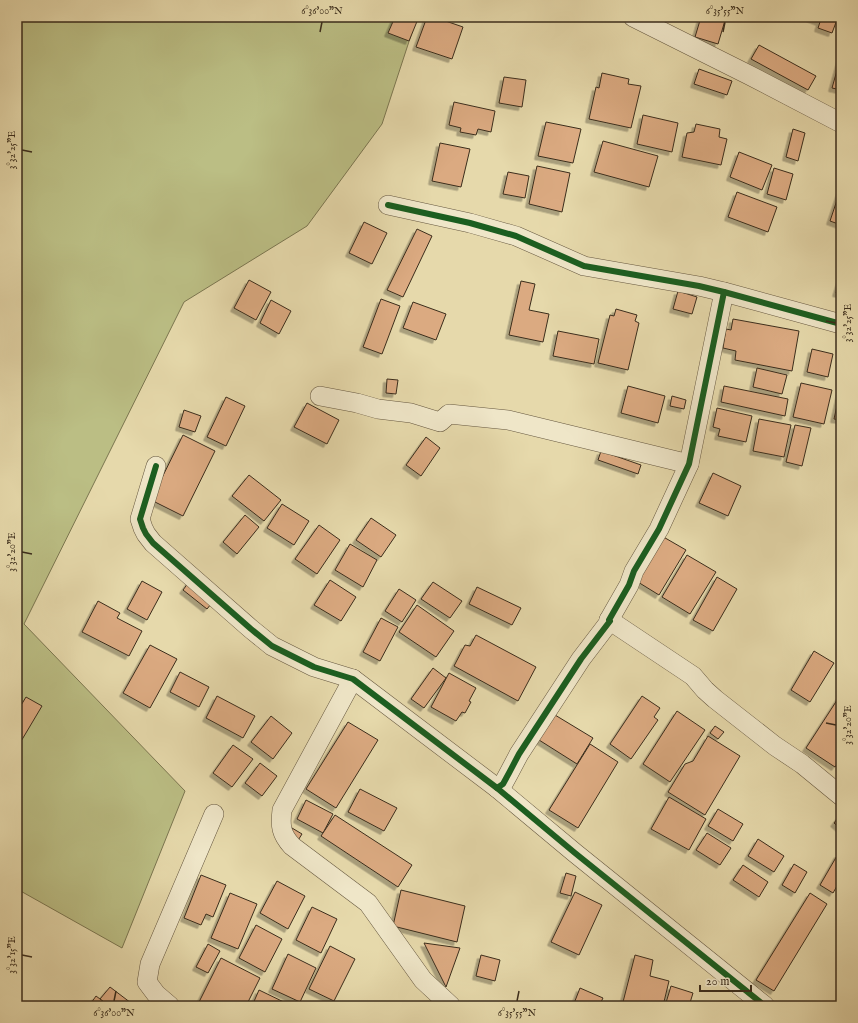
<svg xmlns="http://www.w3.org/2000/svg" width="858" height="1023" font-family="'IM FELL English',serif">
<defs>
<filter id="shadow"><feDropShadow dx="-3.5" dy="3.5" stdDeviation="0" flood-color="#0004"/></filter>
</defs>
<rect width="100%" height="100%" fill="#e6d9ab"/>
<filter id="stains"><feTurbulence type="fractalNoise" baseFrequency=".005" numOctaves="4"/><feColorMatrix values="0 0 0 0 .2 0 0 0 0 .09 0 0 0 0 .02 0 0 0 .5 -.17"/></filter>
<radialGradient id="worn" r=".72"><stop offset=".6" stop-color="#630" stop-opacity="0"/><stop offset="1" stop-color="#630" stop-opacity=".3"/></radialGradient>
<path fill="#bbbe84" stroke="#7b7650" d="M17,17H417L382,124L307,226L184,302L24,624L185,791L122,948L17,889Z"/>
<g fill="#dbaa81" stroke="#3b2d1c" filter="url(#shadow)">
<path d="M395,17H413L418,19L409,41L388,33Z"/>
<path d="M427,17H434L463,27L452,59L416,47Z"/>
<path d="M701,17H726L718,44L695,37Z"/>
<path d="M807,17H838L832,33L818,28L820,22Z"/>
<path d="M759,45L816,76L808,90L751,59Z"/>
<path d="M841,56V90L832,88Z"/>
<path d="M699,69L732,81L727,95L694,84Z"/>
<path d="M602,73L629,79L628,84L641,86L631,128L589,119L596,87L599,88Z"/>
<path d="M504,77L526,80L522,107L499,103Z"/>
<path d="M454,102L495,111L491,132L478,129L476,135L460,132L461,128L449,125Z"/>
<path d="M643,115L678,123L672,152L637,144Z"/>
<path d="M546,122L581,129L573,163L538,156Z"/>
<path d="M696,124L720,129L719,137L727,139L721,165L682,157L687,133L694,132Z"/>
<path d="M793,129L805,133L798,161L786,157Z"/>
<path d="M603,141L658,156L649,187L594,172Z"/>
<path d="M440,143L470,149L461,187L432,181Z"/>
<path d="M739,152L772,165L762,190L730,177Z"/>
<path d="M537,166L570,173L562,212L529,204Z"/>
<path d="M774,168L793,174L786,200L767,194Z"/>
<path d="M508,172L529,176L525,198L503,194Z"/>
<path d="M841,188V225L830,221Z"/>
<path d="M737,192L777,207L768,232L728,217Z"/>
<path d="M364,222L387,233L372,264L349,253Z"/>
<path d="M417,229L432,236L403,297L387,290Z"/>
<path d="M841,277V294L836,293Z"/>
<path d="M249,280L271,292L256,320L234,308Z"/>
<path d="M521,281L535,284L529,310L549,314L543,342L509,335Z"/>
<path d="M678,291L697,297L692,314L673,309Z"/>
<path d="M381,299L400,306L382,354L363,347Z"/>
<path d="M271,300L291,311L279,334L260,323Z"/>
<path d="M413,302L446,314L436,340L403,328Z"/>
<path d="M616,309L637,315L635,321L639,323L628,370L598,363L610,315L614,316Z"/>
<path d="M733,319L799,331L792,371L735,360L736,351L723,348L726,329L731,330Z"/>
<path d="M558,331L599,339L594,364L553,356Z"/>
<path d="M812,349L833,354L828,377L807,372Z"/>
<path d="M757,368L787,375L782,394L753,387Z"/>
<path d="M387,379L398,380L396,394L386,393Z"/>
<path d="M801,383L832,390L824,424L793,417Z"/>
<path d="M628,386L665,396L658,423L621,413Z"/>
<path d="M724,386L788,399L785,416L721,402Z"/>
<path d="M841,387V420L834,419Z"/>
<path d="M672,396L686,400L684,409L670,406Z"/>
<path d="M226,397L245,406L226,446L207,437Z"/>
<path d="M307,403L339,420L327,444L294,427Z"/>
<path d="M717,408L752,416L746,442L718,436L720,429L713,427Z"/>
<path d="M184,410L201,416L195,432L179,427Z"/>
<path d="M759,419L791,425L784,457L753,451Z"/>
<path d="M795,425L811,428L802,466L786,462Z"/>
<path d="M183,435L215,451L183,516L151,500Z"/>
<path d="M426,437L440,448L421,476L406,465Z"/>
<path d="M601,451L641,465L638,474L598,460Z"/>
<path d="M713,473L741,486L728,516L699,503Z"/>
<path d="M249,475L281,500L264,521L232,496Z"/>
<path d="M282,504L309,521L294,545L267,528Z"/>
<path d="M245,515L259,527L237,554L223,542Z"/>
<path d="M371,518L396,535L381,557L356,540Z"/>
<path d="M319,525L340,540L317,574L295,559Z"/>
<path d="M660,535L686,550L659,595L633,579Z"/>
<path d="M350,544L377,560L363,587L335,570Z"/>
<path d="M687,555L716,572L690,614L662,597Z"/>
<path d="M717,577L737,589L713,631L693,620Z"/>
<path d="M191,579L215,599L207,609L183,590Z"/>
<path d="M330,580L356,597L341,621L314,605Z"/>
<path d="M142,581L162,592L147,620L127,609Z"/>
<path d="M433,582L462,601L450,618L421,599Z"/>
<path d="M477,587L521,608L512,625L469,604Z"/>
<path d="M399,589L416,600L402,622L385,611Z"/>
<path d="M98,601L120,613L117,618L142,631L129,656L82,632Z"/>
<path d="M417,605L454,631L436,657L399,632Z"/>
<path d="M381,618L398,627L380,661L363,652Z"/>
<path d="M476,635L536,667L518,701L454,666L465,645L470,646Z"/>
<path d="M150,645L177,659L150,708L123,693Z"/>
<path d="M814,651L834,663L810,702L791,690Z"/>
<path d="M433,668L446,678L424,708L411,699Z"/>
<path d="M180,672L209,687L199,707L170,692Z"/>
<path d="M449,673L476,688L469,701L471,702L465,713L462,712L456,721L431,707Z"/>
<path d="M841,694V759L835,767L806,748Z"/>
<path d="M217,696L255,716L243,738L206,718Z"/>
<path d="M642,696L660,708L654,717L658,720L631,759L610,744Z"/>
<path d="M26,697L42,706L17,748V712Z"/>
<path d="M677,711L705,730L670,782L643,764Z"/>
<path d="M555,715L593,738L577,764L539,740Z"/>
<path d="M271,716L292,733L273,759L251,742Z"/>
<path d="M348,722L378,740L336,808L306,789Z"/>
<path d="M715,726L724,732L718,739L710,733Z"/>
<path d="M708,736L740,756L705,815L668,792L685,764L693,761Z"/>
<path d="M590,744L618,762L578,828L549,810Z"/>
<path d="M233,745L253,759L232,787L213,773Z"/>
<path d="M260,763L277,776L262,796L245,783Z"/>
<path d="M360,789L397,808L384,831L348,812Z"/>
<path d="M669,797L706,819L689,850L651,829Z"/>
<path d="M306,800L333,814L323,833L297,819Z"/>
<path d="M718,809L743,824L733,841L708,826Z"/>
<path d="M841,814V829L834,823Z"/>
<path d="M335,815L412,865L398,887L321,836Z"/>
<path d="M292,828L302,834L297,842L287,836Z"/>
<path d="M707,833L731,848L720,865L696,850Z"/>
<path d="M758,839L784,856L774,872L748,856Z"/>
<path d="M838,854L841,856V879L833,893L820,885Z"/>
<path d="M794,864L807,872L795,893L782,885Z"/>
<path d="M743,865L768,882L759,897L733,880Z"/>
<path d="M566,873L576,876L571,896L560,893Z"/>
<path d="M201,875L226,885L213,917L206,914L201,925L184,918Z"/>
<path d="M277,881L305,896L288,929L260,913Z"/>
<path d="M401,890L465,906L457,942L393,926Z"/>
<path d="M575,892L602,905L579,955L551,942Z"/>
<path d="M230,893L257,904L238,949L211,938Z"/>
<path d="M810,893L827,904L774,991L756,980Z"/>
<path d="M312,907L337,919L321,953L296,940Z"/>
<path d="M256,925L282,939L265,972L239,958Z"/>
<path d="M424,943L460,948L446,987Z"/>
<path d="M208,944L220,951L208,973L196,967Z"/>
<path d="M330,946L355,959L334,1001L309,989Z"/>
<path d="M288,954L316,968L300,1002L272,989Z"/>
<path d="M481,955L500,960L495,981L476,976Z"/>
<path d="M635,955L653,960L650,976L669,981L663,1006H648L640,1004L639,1006L623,1002Z"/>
<path d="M221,958L260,978L246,1006H197Z"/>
<path d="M671,986L693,993L689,1006H665Z"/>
<path d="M110,987L135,1006H109L100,999Z"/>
<path d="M580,988L603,998L599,1006H573Z"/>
<path d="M259,990L290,1005L289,1006H252Z"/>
<path d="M96,996L100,999L109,1006H89Z"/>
</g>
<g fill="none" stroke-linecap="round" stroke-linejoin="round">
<g stroke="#665840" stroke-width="20">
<g id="minor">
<path d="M633,17L749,75L841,123"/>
<path d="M388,205L470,223L516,236L584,266L699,286L724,292L841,324"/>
<path d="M320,396L357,403L378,409L411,413L440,422L449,414L508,420L689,464"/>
<path d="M156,466L140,519L143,528L146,534L153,543L251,629L272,646L314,667L353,679L497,788L575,853L765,1006"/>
<path d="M609,620L693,676L705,690L715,699L775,746L802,764L841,796"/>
<path d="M353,679L282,810C280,826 281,834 292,846L368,903L423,980L451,1006"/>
<path d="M497,788L503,784L509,773L519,754L581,659L610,621L609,620L629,585L634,571L659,529L689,464L724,292"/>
<path d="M170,1006L156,994L147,982L150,964L214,814"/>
</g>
</g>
<use href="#minor" stroke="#efe6c8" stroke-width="19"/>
<g stroke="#efe6c8" stroke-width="8">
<g id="cycleway">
<path d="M388,205L470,223L516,236L584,266L699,286L724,292L841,324"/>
<path d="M156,466L140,519L143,528L146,534L153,543L251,629L272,646L314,667L353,679L497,788L575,853L765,1006"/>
<path d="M497,788L503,784L509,773L519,754L581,659L610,621L609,620L629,585L634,571L659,529L689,464L724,292"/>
</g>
</g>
<use href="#cycleway" stroke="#1b5e20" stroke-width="6"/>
</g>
<path fill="none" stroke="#3b2d1c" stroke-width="1.5" d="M320,32L322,22M723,32L725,22M22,150L32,152M826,321L836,323M22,552L32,554M826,723L836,725M22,955L32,957M114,1001L116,991M517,1001L519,991"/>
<rect width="858" height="1023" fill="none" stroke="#e6d9ab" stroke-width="44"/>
<path d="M700 985v6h51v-6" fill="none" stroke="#3b2d1c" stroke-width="2"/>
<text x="706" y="985" font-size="12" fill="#3b2d1c" stroke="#efe6c8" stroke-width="3" paint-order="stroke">20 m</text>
<rect x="22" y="22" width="814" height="979" fill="none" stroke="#3b2d1c" stroke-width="1.5"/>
<g font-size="10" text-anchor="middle" fill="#3b2d1c">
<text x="322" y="14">6°36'00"N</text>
<text x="725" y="14">6°35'55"N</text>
<text transform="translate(11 150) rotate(-90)" y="4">3°32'25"E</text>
<text transform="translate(847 323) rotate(-90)" y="4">3°32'25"E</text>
<text transform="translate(11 552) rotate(-90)" y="4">3°32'20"E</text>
<text transform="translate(847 725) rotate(-90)" y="4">3°32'20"E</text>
<text transform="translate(11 955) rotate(-90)" y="4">3°32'15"E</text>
<text x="114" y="1016">6°36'00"N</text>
<text x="517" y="1016">6°35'55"N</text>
</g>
<rect width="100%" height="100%" filter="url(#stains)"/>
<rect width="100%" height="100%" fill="url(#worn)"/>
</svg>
